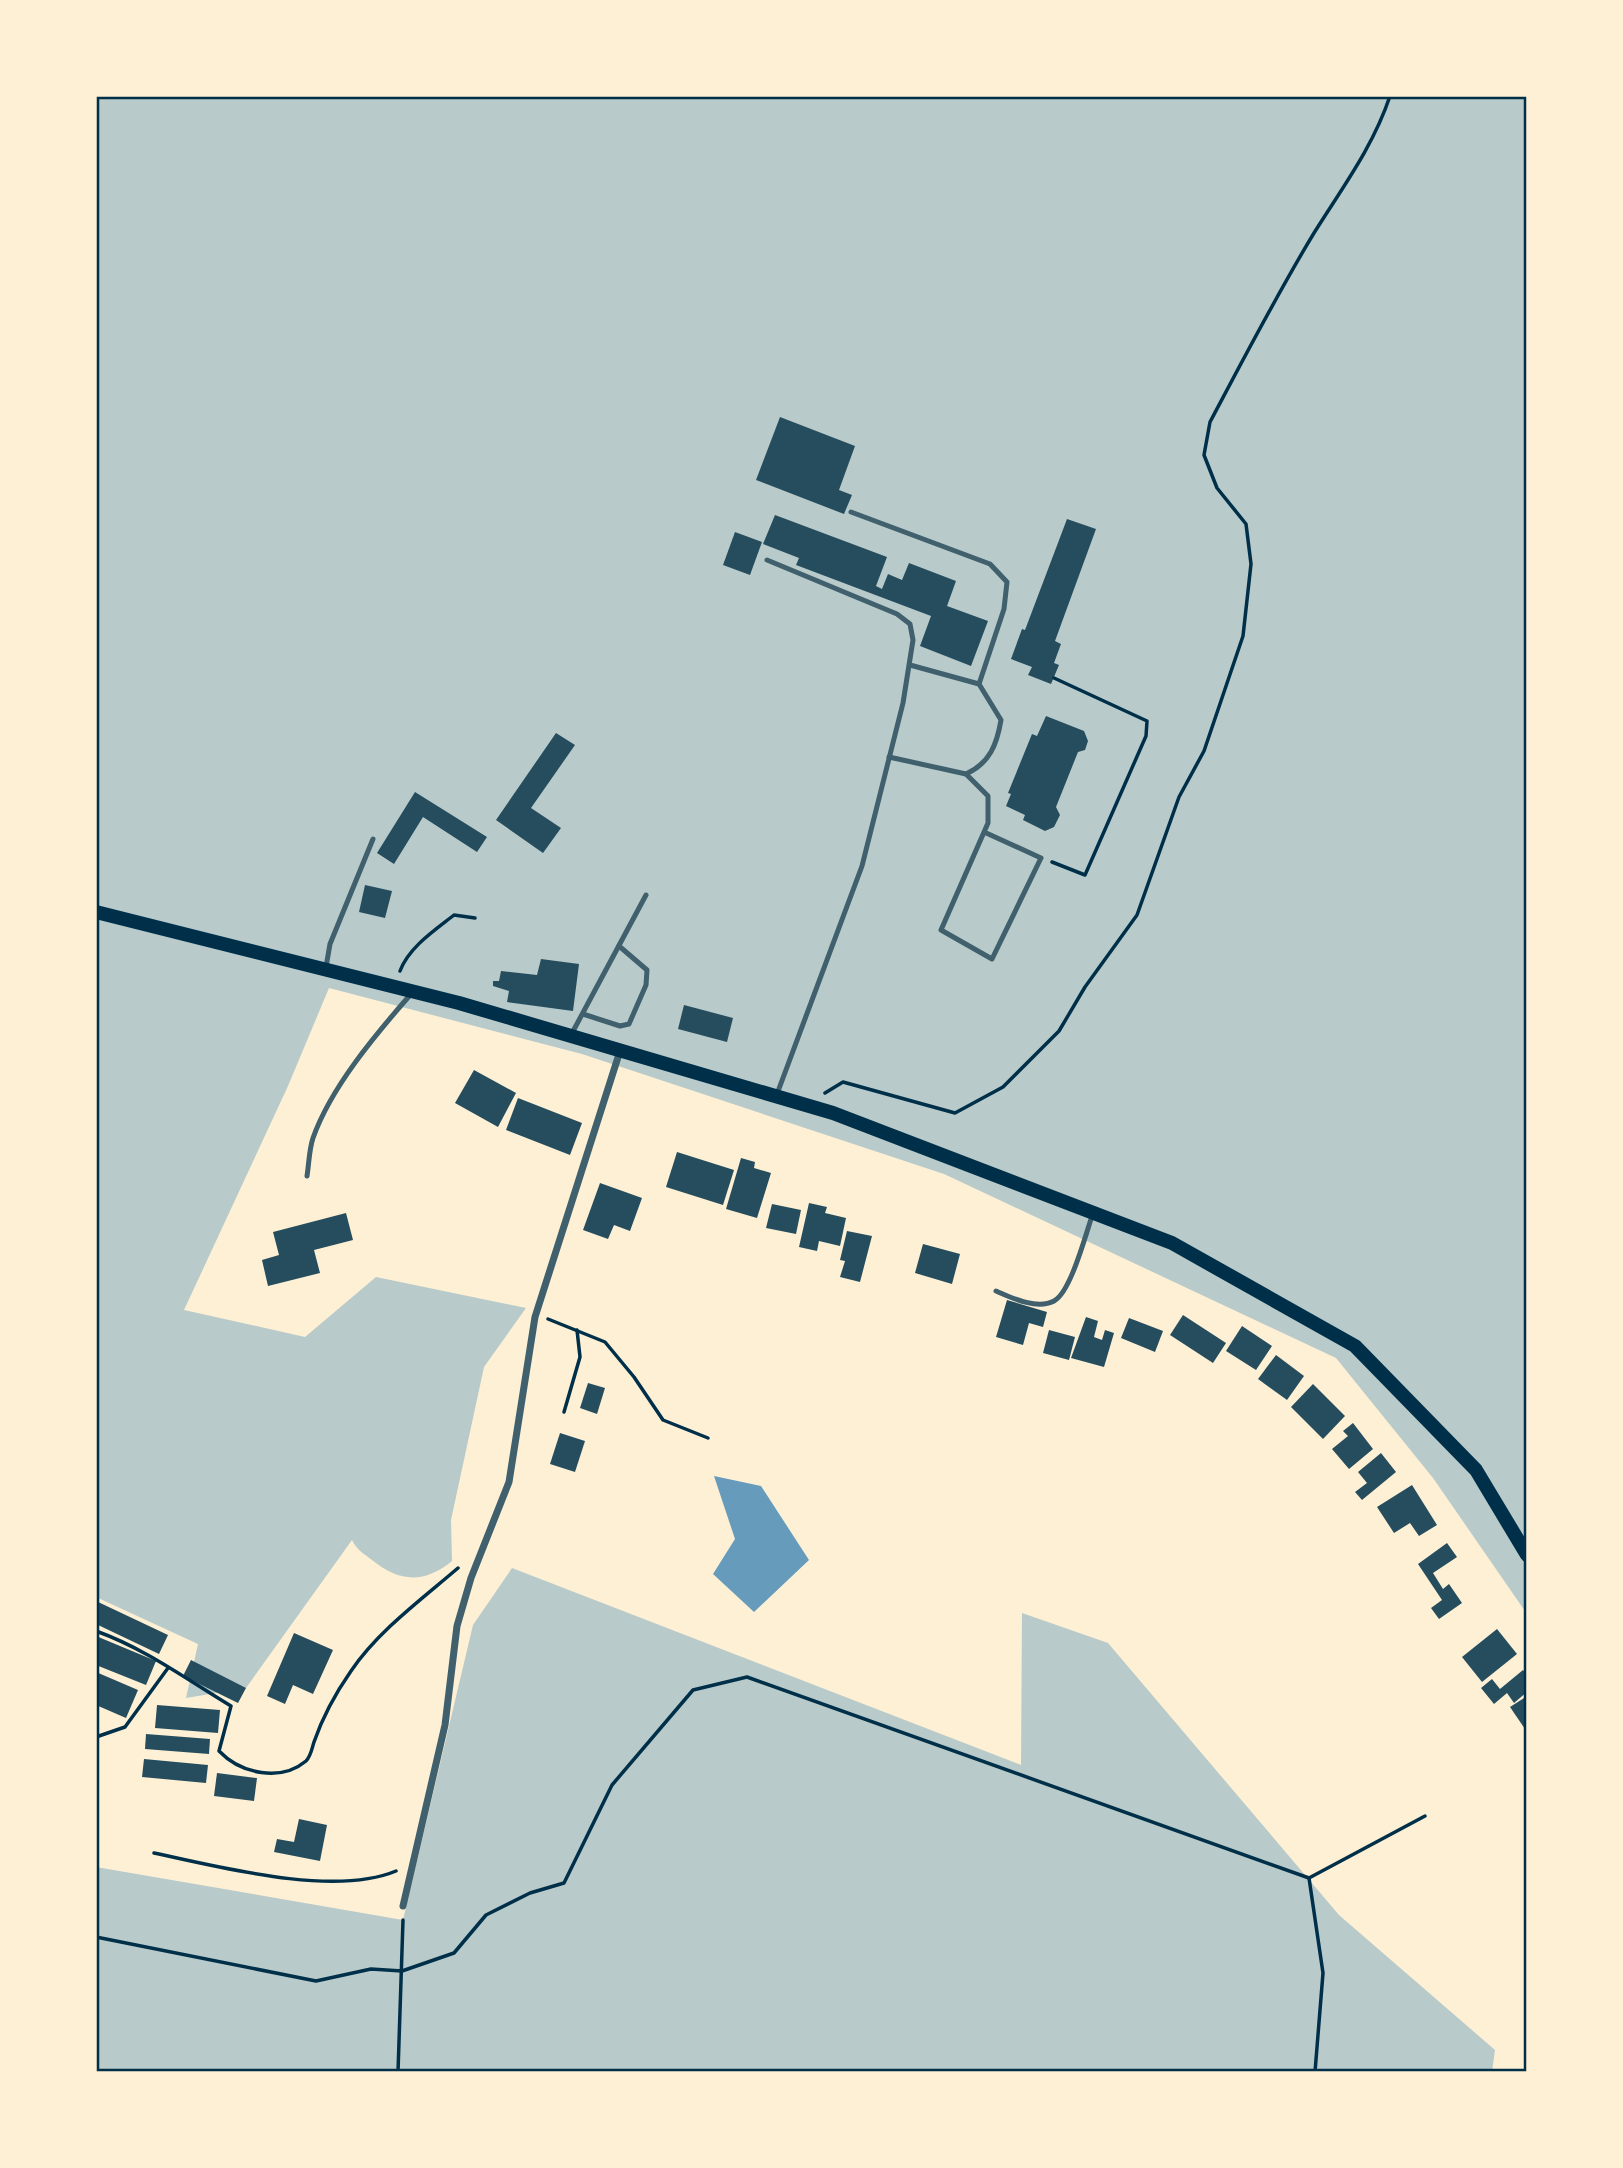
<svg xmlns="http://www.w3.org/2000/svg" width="1623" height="2168" font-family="'Zilla Slab',serif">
<rect width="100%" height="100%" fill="#fdf0d5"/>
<g fill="#b9caca">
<path d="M96,96H1527V1614L1433,1478L1336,1358L944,1174L582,1054L329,988L288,1086L184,1310L305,1337L376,1277L526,1308L484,1367L451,1520L452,1561C424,1584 399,1582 372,1560C364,1554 356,1549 352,1540L246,1688L186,1698L198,1644L96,1597Z"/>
<path d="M512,1568L1021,1765L1022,1613L1108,1643L1339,1915L1495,2050L1492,2072H96V1867L403,1920L473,1625Z"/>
</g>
<path fill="#669bbc" d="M714,1476L761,1486L809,1560L754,1612L713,1574L735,1539Z"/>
<g fill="#264d5e">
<path d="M780,417L855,446L839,490L852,495L844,514L756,480Z"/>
<path d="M775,515L887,557L876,586L882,589L888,574L902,580L909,563L956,581L947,606L988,621L971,666L920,646L931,616L796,565L799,558L763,544Z"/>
<path d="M1067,519L1096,529L1055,641L1061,644L1054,663L1059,665L1051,684L1028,675L1032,667L1011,659L1022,629L1025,630Z"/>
<path d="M735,532L762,542L750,575L723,565Z"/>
<path d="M1046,716L1084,731L1088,741L1085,750L1078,752L1056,807L1060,815L1054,827L1045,831L1023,820L1025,815L1006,806L1011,794L1008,793L1032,734L1037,736Z"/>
<path d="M556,733L575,745L531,808L561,828L543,853L496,820Z"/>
<path d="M415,792L487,837L477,852L423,817L394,864L377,853Z"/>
<path d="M365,885L392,891L385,918L359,912Z"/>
<path d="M541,959L579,964L573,1011L507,1002L509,991L493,986V981H499L501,971L537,975Z"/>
<path d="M684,1005L733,1018L727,1042L678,1029Z"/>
<path d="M474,1070L516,1093L498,1127L455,1103Z"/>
<path d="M518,1098L582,1123L570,1155L506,1130Z"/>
<path d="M677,1152L734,1170L723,1205L666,1187Z"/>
<path d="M741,1158L755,1162L754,1168L771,1173L757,1218L726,1209Z"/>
<path d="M600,1183L642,1198L630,1231L614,1225L608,1239L583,1230Z"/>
<path d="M809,1203L827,1207L825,1213L846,1218L840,1246L819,1241L817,1251L799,1247Z"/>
<path d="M772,1204L801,1210L796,1234L766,1228Z"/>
<path d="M346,1213L353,1240L314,1250L320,1273L268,1286L262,1260L279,1255L273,1232Z"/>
<path d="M847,1231L872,1236L860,1282L840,1277L845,1261L840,1260Z"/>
<path d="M923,1244L960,1254L952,1284L915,1273Z"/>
<path d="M1007,1300L1047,1312L1043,1327L1029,1323L1023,1345L996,1337Z"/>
<path d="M1183,1315L1226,1343L1213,1363L1170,1335Z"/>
<path d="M1086,1317L1098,1321L1094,1337L1102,1340L1105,1330L1114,1333L1104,1367L1071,1358Z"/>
<path d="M1129,1318L1163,1331L1155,1352L1121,1338Z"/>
<path d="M1242,1326L1272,1346L1256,1370L1226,1351Z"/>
<path d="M1049,1330L1075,1337L1069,1360L1043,1353Z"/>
<path d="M1276,1355L1304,1376L1287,1400L1258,1379Z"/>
<path d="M588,1383L605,1388L597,1414L580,1408Z"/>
<path d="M1313,1384L1345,1416L1323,1439L1291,1407Z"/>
<path d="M1353,1423L1373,1449L1349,1469L1332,1449L1348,1436L1343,1431Z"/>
<path d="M560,1433L585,1441L575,1472L550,1464Z"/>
<path d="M1381,1453L1396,1472L1362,1500L1355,1492L1367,1483L1358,1472Z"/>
<path d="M1412,1485L1437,1525L1419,1536L1410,1523L1394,1533L1377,1507Z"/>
<path d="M1447,1543L1457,1557L1433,1573L1443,1589L1449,1584L1462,1603L1439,1619L1431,1608L1442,1600L1418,1564Z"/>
<path d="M96,1601L168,1635L159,1654L96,1624Z"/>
<path d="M1497,1629L1517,1654L1482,1682L1462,1657Z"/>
<path d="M294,1633L333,1650L313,1694L293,1685L285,1704L267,1696Z"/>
<path d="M96,1636L156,1661L146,1685L96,1665Z"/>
<path d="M191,1660L246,1688L238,1703L183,1676Z"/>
<path d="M1523,1670L1527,1675V1692L1514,1703L1507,1693L1494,1704L1481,1688L1492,1679L1500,1689Z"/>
<path d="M96,1672L138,1690L126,1718L96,1705Z"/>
<path d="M1527,1696V1732L1510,1707Z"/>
<path d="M157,1705L220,1710L218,1733L155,1728Z"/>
<path d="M146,1734L210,1739L209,1754L145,1749Z"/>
<path d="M144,1759L208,1765L206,1783L142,1777Z"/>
<path d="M217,1773L257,1778L254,1801L214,1796Z"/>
<path d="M299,1819L327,1825L320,1861L274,1852L277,1839L294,1842Z"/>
</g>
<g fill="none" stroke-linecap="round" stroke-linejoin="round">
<g stroke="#003049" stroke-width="3.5">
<path d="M1052,862L1085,875L1146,736L1147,721L1054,678"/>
<path d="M400,971C409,947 435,930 454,915L475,918"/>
<path d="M825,1093L843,1082L955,1113L1003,1087L1059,1031L1085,987L1137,915L1179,797L1204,751L1243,636L1251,564L1246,524L1217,488L1204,455L1210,422C1244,358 1277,294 1314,233C1342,188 1373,147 1390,96"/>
<path d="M548,1319L605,1342L634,1377L663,1420L708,1438"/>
<path d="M564,1412L580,1357L577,1330"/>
<path d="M96,1631C146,1649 186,1679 231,1706L219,1751C241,1774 281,1782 306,1761C311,1756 312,1748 314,1742C323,1716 335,1694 351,1671C378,1631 422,1599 458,1568"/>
<path d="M96,1737L125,1727L168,1668"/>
<path d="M154,1853C219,1867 334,1897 396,1871"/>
<path d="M1309,1878L1323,1973L1315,2072"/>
<path d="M96,1937L316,1981L371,1969L402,1971L454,1953L486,1915L530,1893L564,1883L612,1785L693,1690L747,1677L1309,1878L1425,1816"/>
<path d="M398,2072L403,1920"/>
</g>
<g stroke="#3f606c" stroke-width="5">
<path d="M851,512L990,564L1007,582L1004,609L979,684L910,665"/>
<path d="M767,560L897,614L910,624L913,640L903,703L862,866L777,1094"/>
<path d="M889,757L966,774L988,796V823L941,930L992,959L1041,858L984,832"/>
<path d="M966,774C990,763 997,744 1001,720L979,684"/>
<path d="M326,967L330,944L373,839"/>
<path d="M583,1014L620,1026L629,1024L646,985L647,970L619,946"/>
<path d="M571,1035L646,895"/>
<path d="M307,1176C309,1164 309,1150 313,1138C331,1087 376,1034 411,994"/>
<path d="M996,1291C1012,1298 1037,1310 1054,1301C1071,1292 1086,1233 1093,1213"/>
</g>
<path stroke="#3f606c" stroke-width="7" d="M403,1906L445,1725L457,1626L471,1578L509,1482L535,1317L620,1051"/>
<path stroke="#003049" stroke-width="14" d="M96,912L459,1003L833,1113L1172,1243L1355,1346L1476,1470L1527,1555"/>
</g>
<rect width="1623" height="2168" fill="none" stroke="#fdf0d5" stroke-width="196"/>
<rect x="98" y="98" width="1427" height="1972" fill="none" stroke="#003049" stroke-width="2.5"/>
</svg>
